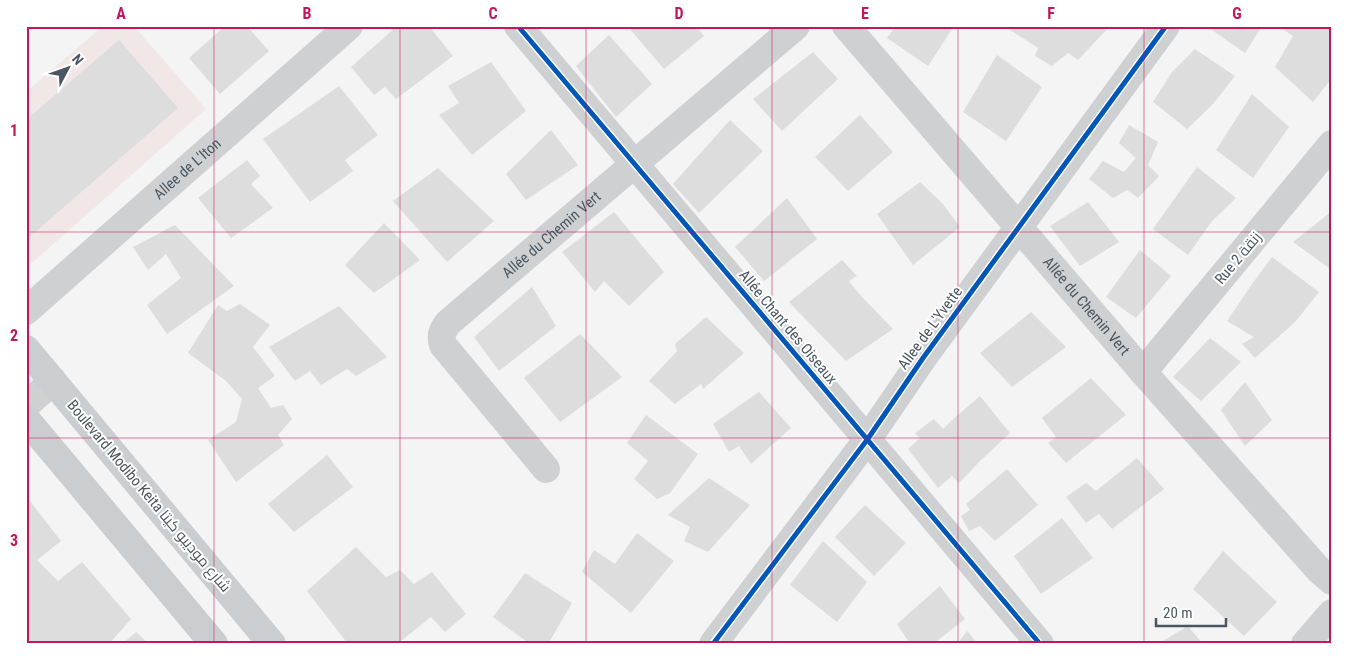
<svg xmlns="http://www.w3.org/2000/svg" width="1358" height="670" font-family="'Roboto Condensed',Cairo,sans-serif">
<rect width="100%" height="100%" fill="#f4f4f4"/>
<path fill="#f1e7e6" d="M103,26H134L206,109L33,262L26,263V92Z"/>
<g fill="#ddddde">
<path d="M225,26H247L269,51L220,94L189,58Z"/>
<path d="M397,26H429L453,56L396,99L385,87L374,95L351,67Z"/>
<path d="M631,26H696L704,36L664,69L629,28Z"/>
<path d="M896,26H954L928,66L887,38Z"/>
<path d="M1012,26H1110L1078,60L1068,53L1052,66L1035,56L1038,48L1010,30Z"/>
<path d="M1206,26H1262L1245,53Z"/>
<path d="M1278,26H1332V78L1313,102L1275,67L1293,36Z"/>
<path d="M609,35L652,84L616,117L576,66Z"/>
<path d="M119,40L178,108L26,240V120Z"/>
<path d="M1195,49L1235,76L1213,104L1187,129L1153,102L1172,72Z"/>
<path d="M813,52L838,79L782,131L753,99Z"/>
<path d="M997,55L1042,87L1006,141L963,112Z"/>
<path d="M491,62L526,111L472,155L439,115L459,103L448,86Z"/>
<path d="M339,86L378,135L345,160L353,171L310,202L263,139Z"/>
<path d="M1252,94L1289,127L1253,178L1216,150Z"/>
<path d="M860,115L893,152L848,191L815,157Z"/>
<path d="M730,120L763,151L699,213L673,184Z"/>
<path d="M1129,125L1158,142L1148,165L1159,176L1138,198L1127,190L1113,198L1089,179L1103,161L1124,172L1136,158L1119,143Z"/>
<path d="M551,130L578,165L526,200L506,174Z"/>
<path d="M247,160L260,176L251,184L273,208L231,238L198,198Z"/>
<path d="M1197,167L1236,198L1212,221L1188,255L1153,229Z"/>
<path d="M438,168L494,221L447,262L393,201Z"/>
<path d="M920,182L943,204L960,227L913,265L877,214Z"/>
<path d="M787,198L817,239L764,281L735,247Z"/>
<path d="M1088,202L1119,242L1080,266L1050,226Z"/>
<path d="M1332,211V270L1293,242Z"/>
<path d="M614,212L664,272L629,306L604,281L595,292L562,252Z"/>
<path d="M384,223L420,260L374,293L345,265Z"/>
<path d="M175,225L234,286L167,334L147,305L181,278L166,254L148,270L133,247Z"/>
<path d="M1140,250L1171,276L1136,318L1106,297Z"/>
<path d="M1272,257L1319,292L1296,321L1255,358L1242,344L1254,337L1227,321L1252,284Z"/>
<path d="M842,260L857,276L849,281L861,296L893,329L846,361L789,302Z"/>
<path d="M532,287L556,326L499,371L474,337Z"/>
<path d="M240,304L270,325L253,347L275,376L258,388L271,408L283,405L292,419L278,435L284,445L236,482L208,440L236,422L242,399L226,381L188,353L218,305L227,311Z"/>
<path d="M339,306L387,357L356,376L347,369L321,385L310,371L295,381L269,347Z"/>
<path d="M1031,312L1066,347L1012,387L980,353Z"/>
<path d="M706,317L744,353L703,389L701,384L675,404L649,381L677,351L675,344Z"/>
<path d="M580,334L622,377L560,422L524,378Z"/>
<path d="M1210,338L1241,362L1201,401L1173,377Z"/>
<path d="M1091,378L1126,415L1066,463L1048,443L1056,437L1042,418Z"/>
<path d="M1245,382L1272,420L1245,446L1221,410Z"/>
<path d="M759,392L791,428L751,464L739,446L729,452L713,424Z"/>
<path d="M980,396L1010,433L980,461L959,483L952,476L938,488L908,449L920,438L915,433L934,419L943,429L951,421Z"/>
<path d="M646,415L698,454L670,493L657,499L634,479L648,461L627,443Z"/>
<path d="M327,455L353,487L294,532L268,504Z"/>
<path d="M1137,458L1164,489L1112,529L1099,514L1086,523L1066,497L1086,483L1096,491Z"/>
<path d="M1007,469L1038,505L995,541L980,526L969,531L961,516L970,510L966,504Z"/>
<path d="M709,478L750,505L708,552L684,541L690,527L668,515Z"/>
<path d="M26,496L61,541L37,560L58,581L82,562L131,619L109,644H26Z"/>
<path d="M865,505L906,543L874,576L835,537Z"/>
<path d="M1062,518L1093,558L1041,594L1014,556Z"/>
<path d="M637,533L674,561L631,613L582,572L594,550L615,564Z"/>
<path d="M823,541L867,582L837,622L790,585Z"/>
<path d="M356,547L386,577L400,570L414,584L432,572L466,614L445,632L431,617L397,644H348L307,591Z"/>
<path d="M1223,551L1277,602L1244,636L1193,589Z"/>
<path d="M525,573L572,603L548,644H530L493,617Z"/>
<path d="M940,586L965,619L933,644H910L897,624Z"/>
<path d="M1188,626L1203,644H1158Z"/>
<path d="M967,631L978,644H957Z"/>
<path d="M136,632L149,644H122Z"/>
</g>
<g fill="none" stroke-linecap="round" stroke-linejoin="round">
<g stroke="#ced0d2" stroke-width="28">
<path d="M518,26L1040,644"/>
<path id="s1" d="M846,26L1143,372L1319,570L1332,581"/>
<path id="s2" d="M26,311L349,26"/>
<path d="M1143,372L1332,144"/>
<path d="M26,405L53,381"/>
<path id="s3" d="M546,469L443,345C440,336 442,331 448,323L796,26"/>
<path d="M713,644L867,440L923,358L1166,26"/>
<path d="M1305,644L1332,613"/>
</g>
<g stroke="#caced1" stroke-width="28">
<path d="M26,349L272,644"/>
<path d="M26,419L214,644"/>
</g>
<g stroke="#fff" stroke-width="8">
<g id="cycleway">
<path d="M518,26L1040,644"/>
<path d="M713,644L867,440L923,358L1166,26"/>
</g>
</g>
<use href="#cycleway" stroke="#0057b8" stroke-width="5"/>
</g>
<path fill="none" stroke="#c2185b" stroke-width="1" stroke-opacity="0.55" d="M214,26V644M400,26V644M586,26V644M772,26V644M958,26V644M1144,26V644M26,232H1332M26,438H1332"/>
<g text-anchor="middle" stroke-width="4" stroke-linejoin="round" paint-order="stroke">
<g font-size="15" fill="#4a5661" stroke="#fff">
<text dy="5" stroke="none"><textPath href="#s2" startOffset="215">Allee de L'Iton</textPath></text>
<text dy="5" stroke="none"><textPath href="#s3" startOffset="321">Allée du Chemin Vert</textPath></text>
<text transform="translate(1238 258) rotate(-50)" y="5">Rue 2 زنقة</text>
<text dy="5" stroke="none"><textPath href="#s1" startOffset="369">Allée du Chemin Vert</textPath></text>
<text transform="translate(788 327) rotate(50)" y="5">Allée Chant des Oiseaux</text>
<text transform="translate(930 328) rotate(-54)" y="5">Allee de L'Yvette</text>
<text transform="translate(149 496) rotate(50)" y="5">Boulevard Modibo Keita شارع موديبو كيتا</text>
</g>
</g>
<rect width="1358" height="670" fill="none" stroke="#ffffff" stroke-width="55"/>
<g transform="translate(68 68) rotate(49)" stroke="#ffffff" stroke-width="4" paint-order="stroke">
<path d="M0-4L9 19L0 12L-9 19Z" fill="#4a5661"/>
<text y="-8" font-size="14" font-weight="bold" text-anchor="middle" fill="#4a5661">N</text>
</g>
<path d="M1156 618v8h70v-8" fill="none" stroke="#4a5661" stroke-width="2.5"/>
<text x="1163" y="618" font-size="15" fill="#4a5661" stroke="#ffffff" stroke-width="4" paint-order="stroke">20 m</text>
<rect x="28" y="28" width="1302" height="614" fill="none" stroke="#c2185b" stroke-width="2"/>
<g font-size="16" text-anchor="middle" font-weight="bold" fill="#c2185b">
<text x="121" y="19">A</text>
<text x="307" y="19">B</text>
<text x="493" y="19">C</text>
<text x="679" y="19">D</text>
<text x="865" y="19">E</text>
<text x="1051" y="19">F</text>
<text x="1237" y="19">G</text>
<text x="14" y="136">1</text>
<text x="14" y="341">2</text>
<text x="14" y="546">3</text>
</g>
</svg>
